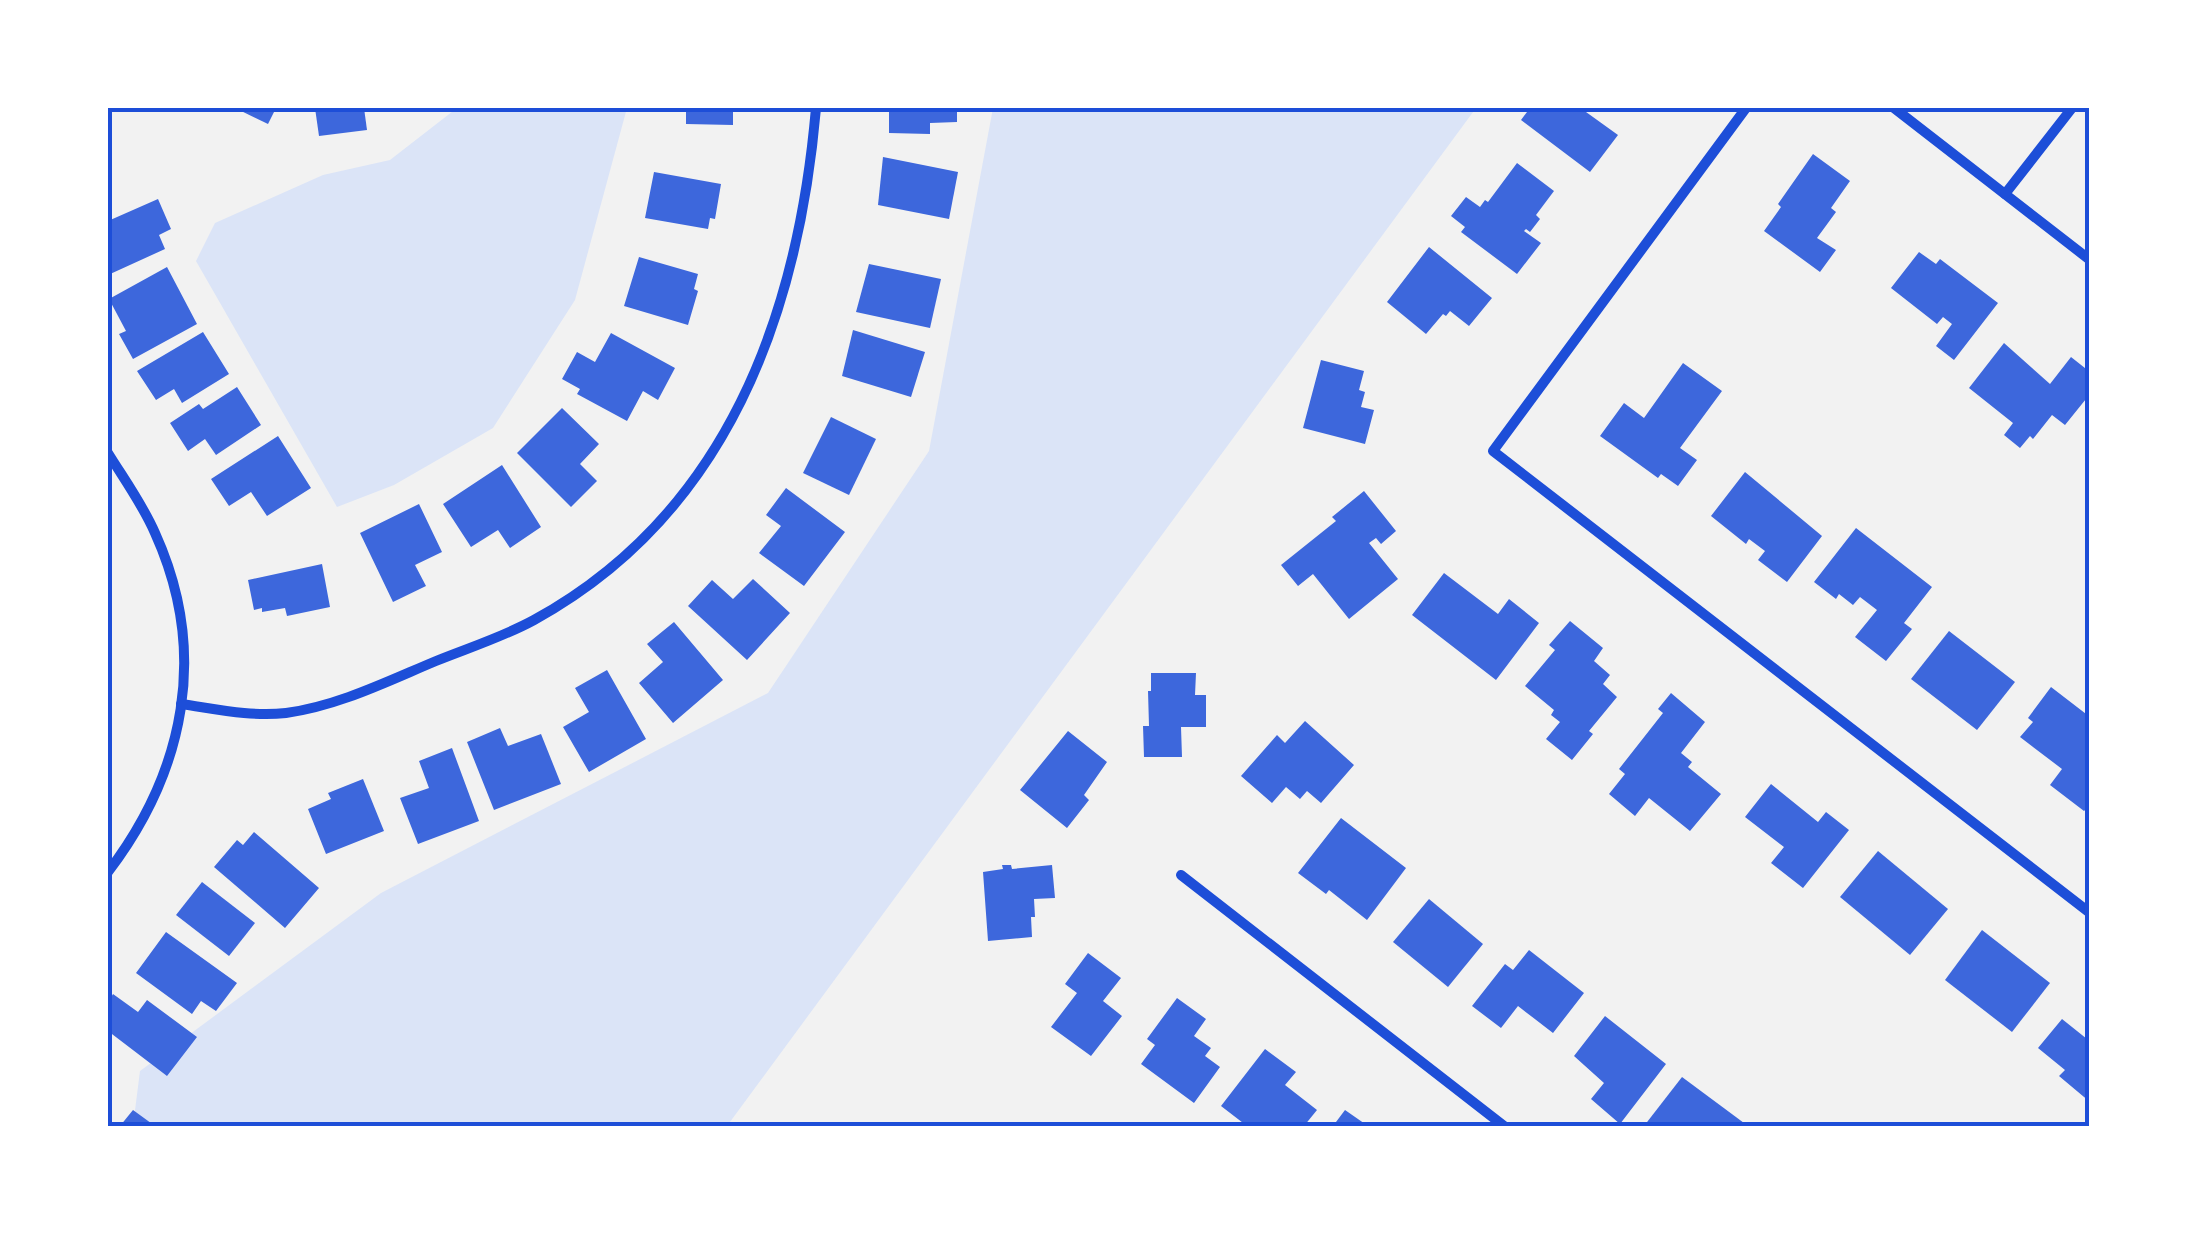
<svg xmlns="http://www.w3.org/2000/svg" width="2197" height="1234" font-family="'Space Grotesk',sans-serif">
<rect width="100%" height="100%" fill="#f2f2f2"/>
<g fill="#dbe4f7">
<path d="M457,108H627L575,300L493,428L394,485L337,507L196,261L215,223L323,175L390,160Z"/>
<path d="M993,108H1476L727,1126H133L140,1071L381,893L768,693L929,451Z"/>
</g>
<g fill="#3d67dc">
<path d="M235,108H276L268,124Z"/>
<path d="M315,108H364L367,130L319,136Z"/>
<path d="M686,108H733V125L686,124Z"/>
<path d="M889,108H957V122L930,123V134L889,133Z"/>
<path d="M1530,108H1589L1586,112L1618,135L1590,172L1521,120Z"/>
<path d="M1813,154L1850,181L1831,208L1836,212L1817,238L1836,250L1820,272L1764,231L1781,207L1778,204Z"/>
<path d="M883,157L958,172L949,219L878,205Z"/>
<path d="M1517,163L1554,191L1536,215L1540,219L1530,232L1526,229L1524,231L1541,243L1517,274L1461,232L1465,227L1451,216L1466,197L1480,207L1485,200L1488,202Z"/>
<path d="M654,172L721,184L715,219L710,218L708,229L645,218Z"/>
<path d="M158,199L171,229L159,235L165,249L108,275V221Z"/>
<path d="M1429,247L1492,298L1469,326L1450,311L1446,316L1443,314L1426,334L1387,302Z"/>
<path d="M1919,252L1936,264L1940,259L1998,303L1954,360L1936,346L1952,324L1943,317L1937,324L1891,288Z"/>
<path d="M639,257L698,274L694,289L698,291L688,325L624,306Z"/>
<path d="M869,264L941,279L930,328L856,312Z"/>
<path d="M167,267L197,324L133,359L119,334L126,331L109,299Z"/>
<path d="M853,330L925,352L911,397L842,376Z"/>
<path d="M203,332L229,374L182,403L174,389L156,400L137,371Z"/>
<path d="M611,333L675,368L658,400L643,391L627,421L577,394L580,389L562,379L577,352L595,362Z"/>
<path d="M2004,343L2050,384L2071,357L2090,372V394L2065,425L2052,415L2033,439L2030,436L2020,448L2004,435L2013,423L1969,388Z"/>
<path d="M1321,360L1364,371L1359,390L1365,392L1361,407L1374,410L1365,444L1303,428Z"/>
<path d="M1683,363L1722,391L1680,448L1697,460L1678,486L1661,474L1658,478L1600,436L1624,403L1644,418Z"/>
<path d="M237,387L261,425L216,455L205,439L188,451L170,423L199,404L203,409Z"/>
<path d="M562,408L599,444L580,464L597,481L571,507L517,453Z"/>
<path d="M831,417L876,439L849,495L803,473Z"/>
<path d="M278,436L311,488L267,516L251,492L229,506L211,479Z"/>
<path d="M502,465L541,527L510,548L498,530L471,547L443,504Z"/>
<path d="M1745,472L1822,536L1787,582L1758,560L1765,551L1749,539L1746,544L1711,516Z"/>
<path d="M786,488L845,532L804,586L759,553L781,526L766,515Z"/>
<path d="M1364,491L1396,531L1381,544L1376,538L1369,543L1398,579L1349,619L1313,574L1298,586L1281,565L1336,521L1332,517Z"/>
<path d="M419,504L442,552L415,565L426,586L393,602L360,533Z"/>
<path d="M1856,528L1932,587L1904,623L1912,629L1886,661L1855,637L1877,610L1860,597L1853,605L1839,594L1836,599L1814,582Z"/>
<path d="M322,564L330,607L287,616L285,608L262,612V608L254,610L248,580Z"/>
<path d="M1444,573L1498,614L1509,599L1539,623L1496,680L1412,615Z"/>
<path d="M753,579L790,613L747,660L688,606L712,580L733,599Z"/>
<path d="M1570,621L1603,648L1594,661L1610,675L1603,684L1617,697L1589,731L1593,734L1572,760L1546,739L1560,722L1551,715L1554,710L1525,686L1555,650L1549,645Z"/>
<path d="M674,622L723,680L673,723L639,683L663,662L647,644Z"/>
<path d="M1949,631L2015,682L1977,730L1911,679Z"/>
<path d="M607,670L646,739L589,772L563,727L589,712L575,688Z"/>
<path d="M1151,673H1196L1195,695H1206V727H1181L1182,757H1144L1143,726H1149L1148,691H1151Z"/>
<path d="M2051,687L2090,717V805L2084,811L2050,785L2062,769L2020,737L2033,722L2028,718Z"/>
<path d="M1671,693L1705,722L1681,753L1692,762L1688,767L1721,794L1690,831L1649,798L1635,816L1609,794L1625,774L1619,769L1663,713L1658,709Z"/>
<path d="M1305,721L1354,765L1321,803L1307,791L1300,799L1286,787L1272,803L1241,776L1277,735L1285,743Z"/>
<path d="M500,728L508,746L541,734L561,784L494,810L467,742Z"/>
<path d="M1068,731L1107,762L1084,795L1089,800L1067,828L1020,790Z"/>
<path d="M452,748L479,821L418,844L400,798L429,788L419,761Z"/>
<path d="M363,779L384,831L326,854L308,809L331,799L328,793Z"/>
<path d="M1771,784L1818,822L1826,812L1849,830L1803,888L1771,863L1784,847L1745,817Z"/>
<path d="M1341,818L1406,868L1367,920L1329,890L1326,894L1298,873Z"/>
<path d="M254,832L319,888L285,928L214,867L237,840L243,845Z"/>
<path d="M1878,851L1948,909L1910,955L1840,897Z"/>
<path d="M1002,865H1011L1012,869L1052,865L1055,898L1034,899L1035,917H1031L1032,937L988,941L983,872L1003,869Z"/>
<path d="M202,882L255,923L229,956L176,915Z"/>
<path d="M1429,899L1483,944L1448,987L1393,942Z"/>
<path d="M1982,930L2050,983L2012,1032L1945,980Z"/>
<path d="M166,932L237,983L216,1011L201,1001L192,1014L136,973Z"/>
<path d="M1529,950L1584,993L1553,1033L1518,1006L1501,1028L1472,1006L1505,964L1513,970Z"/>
<path d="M1088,953L1121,978L1103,1001L1122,1016L1091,1056L1051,1027L1077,993L1065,984Z"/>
<path d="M113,994L138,1012L147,1000L197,1037L167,1076L108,1031V1002Z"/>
<path d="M1177,998L1206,1019L1194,1036L1211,1048L1205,1056L1220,1067L1194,1103L1141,1064L1155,1045L1147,1039Z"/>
<path d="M1605,1016L1666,1064L1620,1124L1591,1099L1604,1083L1574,1056Z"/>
<path d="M2062,1019L2087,1039L2090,1036V1102L2059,1076L2065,1070L2038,1048Z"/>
<path d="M1265,1049L1296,1072L1285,1085L1317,1110L1304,1126H1247L1221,1106Z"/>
<path d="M1682,1077L1744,1123L1741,1126H1644Z"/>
<path d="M133,1110L155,1126H120Z"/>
<path d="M1345,1110L1368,1126H1333Z"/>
</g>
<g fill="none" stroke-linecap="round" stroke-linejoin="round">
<g stroke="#1d4ed8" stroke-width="10">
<path d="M1746,108L1493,451L2090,913"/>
<path d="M1894,108L2090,260"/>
<path d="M2005,194L2072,108"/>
<path d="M108,453C124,479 143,505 155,533C209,652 185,771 108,872"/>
<path d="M181,704C216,709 251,717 286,713C338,706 388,681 436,661C468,648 503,637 534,620C727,514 798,316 816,108"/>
<path d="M1181,875L1504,1126"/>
</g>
</g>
<rect width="2197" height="1234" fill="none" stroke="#ffffff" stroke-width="220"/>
<rect x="110" y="110" width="1977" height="1014" fill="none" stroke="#1d4ed8" stroke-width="4"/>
</svg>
